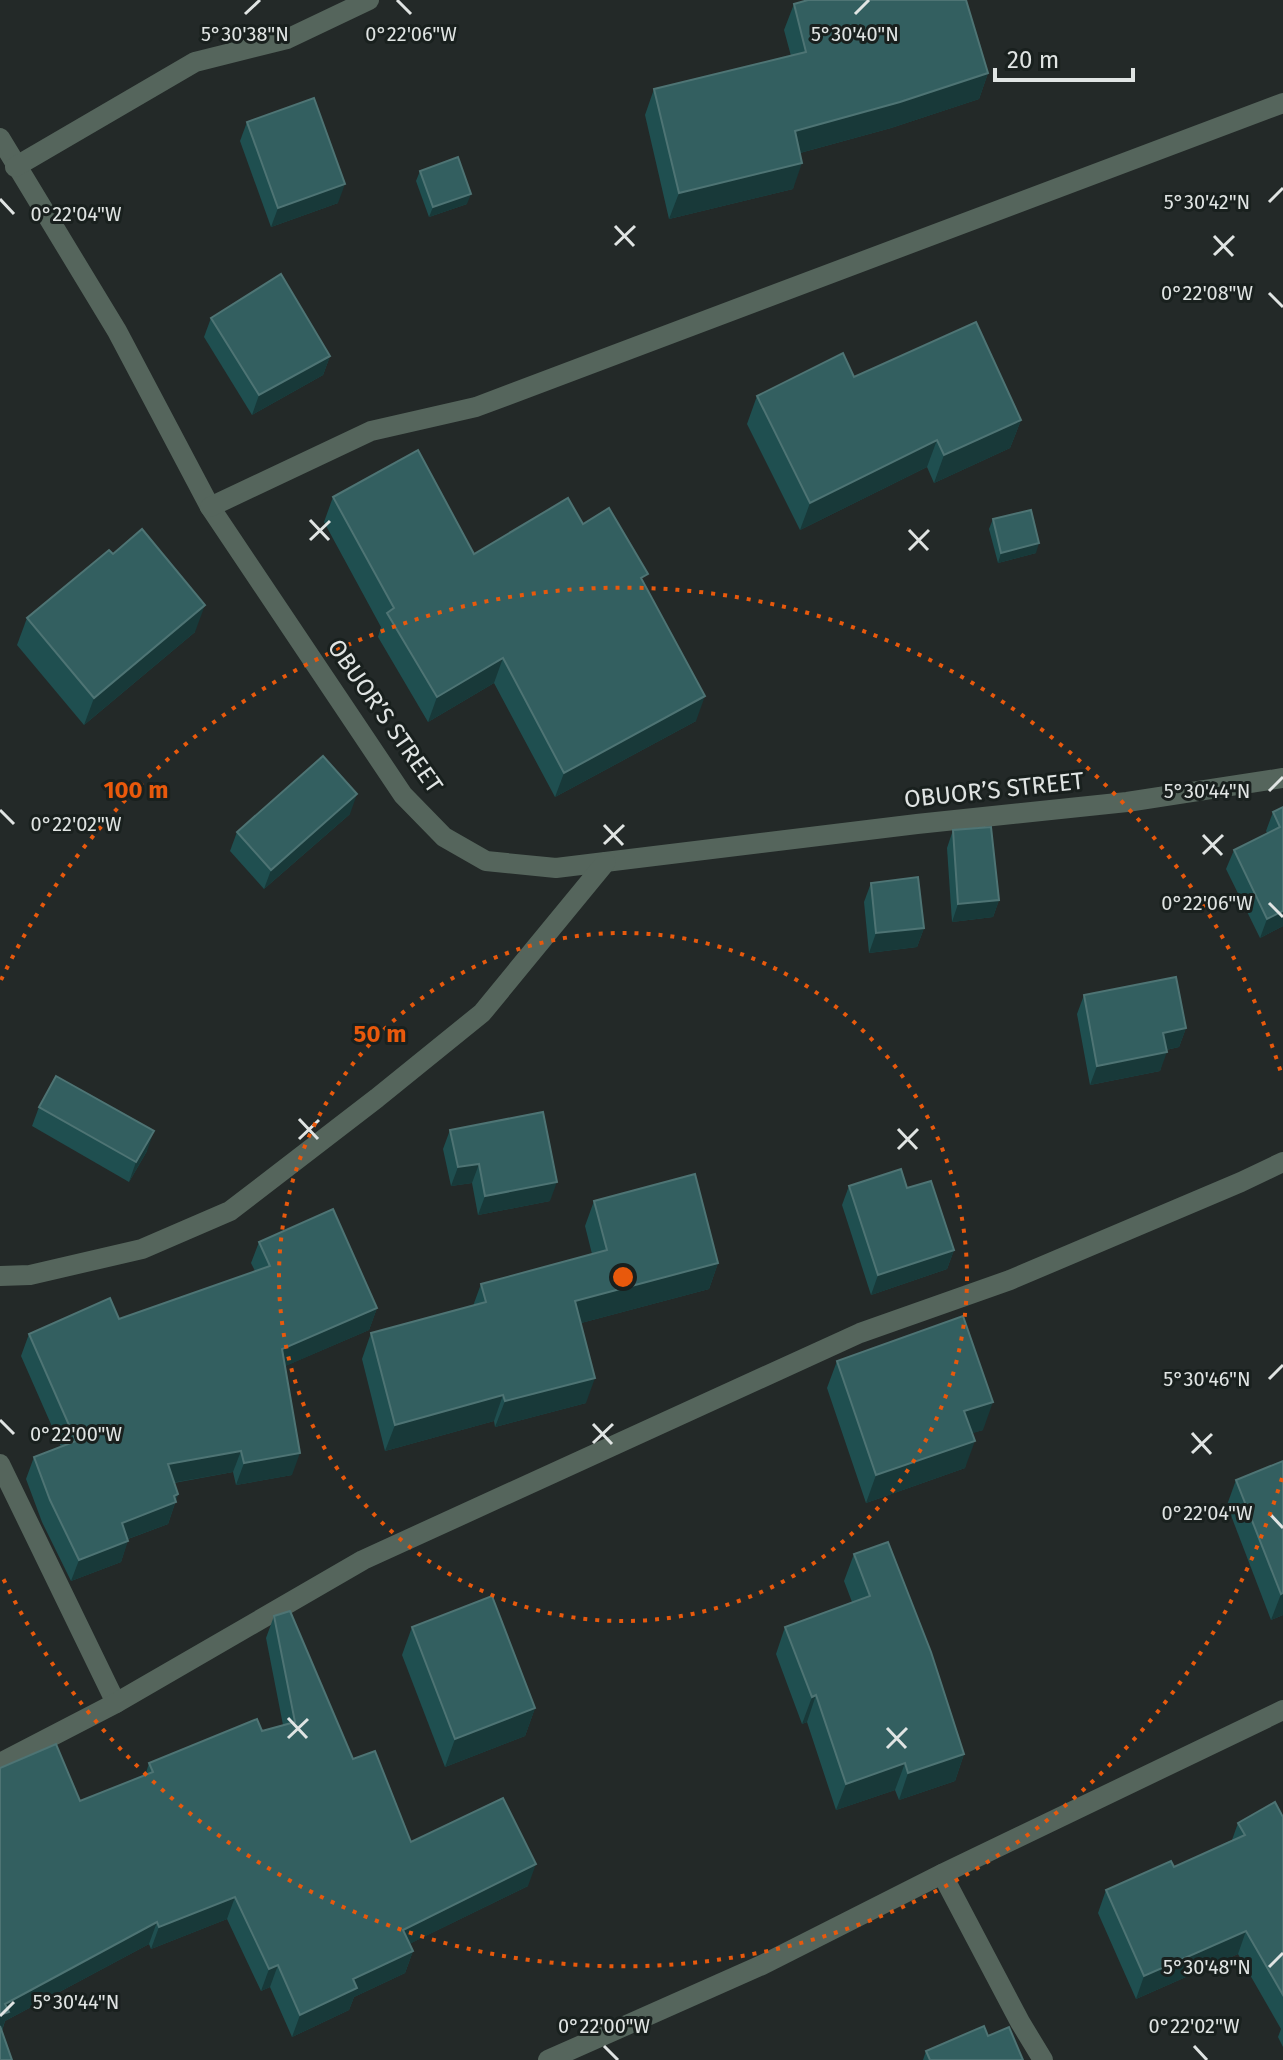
<svg xmlns="http://www.w3.org/2000/svg" width="1283" height="2060" font-family="'Fira Sans',sans-serif">
<rect width="100%" height="100%" fill="#232928"/>
<g fill="none" stroke-linecap="round" stroke-linejoin="round">
<g stroke="#55655c" stroke-width="20">
<path d="M0,138L117,331L210,507L403,795L444,837L486,861L556,868L917,824L1127,802L1283,778"/>
<path d="M15,167L195,62L287,39L369,0"/>
<path d="M210,507L371,431L476,407L1283,103"/>
<path d="M0,1276L30,1275L142,1249L230,1211L377,1098L482,1013L606,862"/>
<path d="M0,1464L116,1703"/>
<path d="M0,1763L116,1703L363,1560L860,1333L1010,1280L1241,1182L1283,1162"/>
<path d="M942,1874L1020,2022L1043,2060"/>
<path d="M548,2060L762,1965L942,1874L1283,1710"/>
</g>
</g>
<g fill="#1f4f50">
<path d="M794,4L988,73L979,99L891,128L800,153L793,189L669,219L645,115L654,89L791,56L784,30Z"/>
<path d="M247,122L338,203L271,227L240,141Z"/>
<path d="M420,171L467,204L429,217L416,181Z"/>
<path d="M211,318L330,356L323,375L252,415L204,337Z"/>
<path d="M854,377L1021,420L1010,448L934,483L927,467L800,530L747,424L757,396Z"/>
<path d="M333,497L474,554L583,524L644,584L696,721L555,797L494,683L428,722L378,637L381,627L324,522Z"/>
<path d="M993,519L1036,553L998,563L989,529Z"/>
<path d="M27,618L195,632L84,725L17,645Z"/>
<path d="M1283,807V926L1260,938L1226,869L1234,850L1267,833L1266,831L1273,812Z"/>
<path d="M350,814L264,889L230,851L237,832Z"/>
<path d="M953,830L999,900L993,917L952,922L947,848Z"/>
<path d="M871,883L924,928L917,947L869,953L864,902Z"/>
<path d="M1084,995L1186,1028L1179,1047L1166,1050L1160,1071L1090,1085L1077,1014Z"/>
<path d="M39,1107L147,1151L129,1182L32,1126Z"/>
<path d="M450,1130L550,1201L478,1215L472,1183L451,1186L443,1149Z"/>
<path d="M849,1186L907,1188L954,1250L947,1269L871,1295L842,1205Z"/>
<path d="M594,1201L718,1263L709,1289L581,1323L586,1403L495,1427L494,1421L385,1451L362,1359L371,1333L473,1306L481,1284L592,1254L585,1226Z"/>
<path d="M259,1242L377,1308L369,1330L285,1366L292,1475L236,1485L233,1472L174,1483L178,1494L168,1524L128,1539L121,1562L71,1581L42,1522L26,1479L34,1457L61,1447L21,1356L29,1334L119,1319L255,1271L251,1263Z"/>
<path d="M837,1361L983,1430L972,1433L965,1468L866,1503L827,1388Z"/>
<path d="M1283,1461V1615L1271,1620L1227,1505L1236,1480Z"/>
<path d="M854,1554L964,1754L955,1781L899,1800L895,1790L836,1810L807,1722L802,1724L776,1654L785,1627L852,1602L844,1581Z"/>
<path d="M274,1616L353,1759L411,1842L528,1886L409,1944L413,1951L405,1973L354,1997L349,2010L292,2037L270,1987L261,1991L227,1919L151,1949L149,1944L5,2021L2,2031L0,2060V1768L80,1801L145,1776L149,1763L283,1725L266,1638Z"/>
<path d="M412,1627L535,1708L525,1736L445,1767L402,1655Z"/>
<path d="M1283,1817V2047L1278,2037L1281,2029L1238,1954L1136,1999L1098,1913L1106,1890L1174,1867L1232,1840L1238,1823Z"/>
<path d="M988,2036L1023,2060H923L926,2051Z"/>
</g>
<g fill="#183939">
<path d="M988,73L979,99L891,128L785,157L795,131Z"/>
<path d="M802,163L793,189L669,219L679,193Z"/>
<path d="M345,184L338,203L271,227L278,208Z"/>
<path d="M471,194L467,204L429,217L433,207Z"/>
<path d="M330,356L323,375L252,415L259,395Z"/>
<path d="M1021,420L1010,448L934,483L944,455Z"/>
<path d="M937,440L927,467L800,530L810,503Z"/>
<path d="M1039,543L1036,553L998,563L1001,553Z"/>
<path d="M205,605L195,632L84,725L94,698Z"/>
<path d="M503,658L494,683L428,722L437,697Z"/>
<path d="M705,696L696,721L555,797L564,773Z"/>
<path d="M357,794L350,814L264,889L271,870Z"/>
<path d="M999,900L993,917L952,922L958,904Z"/>
<path d="M1283,911V926L1260,938L1267,919Z"/>
<path d="M924,928L917,947L869,953L876,933Z"/>
<path d="M1186,1028L1179,1047L1156,1052L1163,1033Z"/>
<path d="M1167,1052L1160,1071L1090,1085L1097,1066Z"/>
<path d="M154,1131L147,1151L129,1182L136,1162Z"/>
<path d="M479,1164L472,1183L451,1186L458,1167Z"/>
<path d="M557,1182L550,1201L478,1215L485,1196Z"/>
<path d="M954,1250L947,1269L871,1295L878,1275Z"/>
<path d="M718,1263L709,1289L566,1327L575,1301Z"/>
<path d="M377,1308L369,1330L274,1371L282,1349Z"/>
<path d="M595,1378L586,1403L495,1427L505,1401Z"/>
<path d="M503,1395L494,1421L385,1451L395,1425Z"/>
<path d="M993,1402L983,1430L954,1439L964,1411Z"/>
<path d="M975,1441L965,1468L866,1503L876,1475Z"/>
<path d="M241,1451L233,1472L160,1485L168,1464Z"/>
<path d="M300,1453L292,1475L236,1485L244,1463Z"/>
<path d="M178,1494L168,1524L114,1544L122,1523Z"/>
<path d="M128,1541L121,1562L71,1581L79,1560Z"/>
<path d="M1283,1593V1615L1271,1620L1281,1594Z"/>
<path d="M816,1695L807,1722L802,1724L812,1697Z"/>
<path d="M535,1708L525,1736L445,1767L455,1739Z"/>
<path d="M964,1754L955,1781L899,1800L908,1773Z"/>
<path d="M905,1763L895,1790L836,1810L846,1784Z"/>
<path d="M536,1864L528,1886L395,1951L403,1930Z"/>
<path d="M235,1897L227,1919L151,1949L159,1927Z"/>
<path d="M157,1922L149,1944L5,2021L0,2034V2015L5,2004Z"/>
<path d="M1246,1931L1238,1954L1136,1999L1144,1976Z"/>
<path d="M413,1951L405,1973L354,1997L349,2010L292,2037L300,2015L353,1979Z"/>
<path d="M278,1965L270,1987L261,1991L269,1969Z"/>
</g>
<g fill="#335f60" stroke="#4e7474" stroke-width="2">
<path d="M808,0H966L988,73L900,102L795,131L802,163L679,193L654,89L806,52L794,4Z"/>
<path d="M314,98L345,184L278,208L247,122Z"/>
<path d="M458,157L471,194L433,207L420,171Z"/>
<path d="M281,274L330,356L259,395L211,318Z"/>
<path d="M976,322L1021,420L944,455L937,440L810,503L757,396L843,353L854,377Z"/>
<path d="M418,450L474,554L568,498L583,524L609,508L648,574L641,578L705,696L564,773L503,658L437,697L387,613L394,608L333,497Z"/>
<path d="M1031,510L1039,543L1001,553L993,519Z"/>
<path d="M142,529L205,605L94,698L27,618L109,550L113,554Z"/>
<path d="M323,756L357,794L271,870L237,832Z"/>
<path d="M1283,807V911L1267,919L1234,850L1280,827L1273,812Z"/>
<path d="M991,827L999,900L958,904L953,830Z"/>
<path d="M918,877L924,928L876,933L871,883Z"/>
<path d="M1176,977L1186,1028L1163,1033L1167,1052L1097,1066L1084,995Z"/>
<path d="M56,1076L154,1131L136,1162L39,1107Z"/>
<path d="M543,1112L557,1182L485,1196L479,1164L458,1167L450,1130Z"/>
<path d="M901,1169L907,1188L931,1181L954,1250L878,1275L849,1186Z"/>
<path d="M695,1174L718,1263L575,1301L595,1378L505,1401L503,1395L395,1425L371,1333L486,1302L481,1284L607,1250L594,1201Z"/>
<path d="M333,1209L377,1308L282,1349L300,1453L244,1463L241,1451L168,1464L178,1494L174,1496L176,1502L122,1523L128,1541L79,1560L50,1500L34,1457L76,1441L29,1334L110,1298L119,1319L270,1266L259,1242Z"/>
<path d="M963,1316L993,1402L964,1411L975,1441L876,1475L837,1361Z"/>
<path d="M1283,1461V1593L1281,1594L1236,1480Z"/>
<path d="M888,1542L931,1652L964,1754L908,1773L905,1763L846,1784L816,1695L812,1697L785,1627L870,1596L854,1554Z"/>
<path d="M492,1596L535,1708L455,1739L412,1627Z"/>
<path d="M290,1611L353,1759L375,1751L411,1842L503,1798L536,1864L403,1930L413,1951L353,1979L357,1988L300,2015L278,1965L269,1969L235,1897L159,1927L157,1922L5,2004L9,2012L0,2015V1768L56,1744L80,1801L153,1772L149,1763L257,1719L262,1731L295,1722L274,1616Z"/>
<path d="M1275,1802L1283,1817V1995L1246,1931L1144,1976L1106,1890L1171,1861L1174,1867L1245,1835L1238,1823Z"/>
<path d="M0,2026L12,2060H0Z"/>
<path d="M984,2026L988,2036L1009,2027L1023,2060H930L926,2051Z"/>
</g>
<path fill="none" stroke="#e0e4e3" stroke-width="3" d="M397,0L411,14M245,14L260,0M855,14L869,0M0,199L14,214M1269,202L1283,188M615,226L634,246M1214,236L1233,256M615,245L635,226M1214,255L1234,236M1269,293L1283,307M310,520L329,540M909,530L928,550M310,540L330,521M909,550L929,530M1269,791L1283,777M0,810L14,824M604,825L623,845M1203,835L1222,855M604,844L624,825M1203,854L1223,835M1269,903L1283,917M299,1119L318,1139M898,1129L917,1149M299,1139L319,1120M898,1149L918,1129M1269,1379L1283,1365M0,1420L14,1434M593,1424L612,1444M1192,1433L1211,1454M593,1443L613,1424M1192,1453L1212,1434M1269,1513L1283,1528M288,1718L307,1738M887,1728L906,1748M288,1738L308,1719M887,1748L907,1728M1269,1967L1283,1953M0,2016L14,2002M604,2046L618,2060M1194,2046L1207,2060"/>
<g fill="none" stroke="#e8590c" stroke-width="4" stroke-dasharray="4 8">
<circle cx="623" cy="1277" r="344"/>
<path d="M1282 1478A689 689 0 0 1 1 1574M1 980A689 689 0 0 1 1282 1076"/>
</g>
<g text-anchor="middle" stroke-width="6" stroke-linejoin="round" paint-order="stroke">
<g font-size="24" fill="#e0e4e3" stroke="#19201e">
<text transform="translate(385 716) rotate(55)" y="8">OBUOR’S STREET</text>
<text transform="translate(994 790) rotate(-6)" y="8">OBUOR’S STREET</text>
</g>
</g>
<g font-size="20" text-anchor="middle" fill="#e0e4e3" stroke="#19201e" stroke-width="6" stroke-linejoin="round" paint-order="stroke">
<text x="245" y="41">5°30'38"N</text>
<text x="855" y="41">5°30'40"N</text>
<text x="411" y="41">0°22'06"W</text>
<text x="1207" y="209">5°30'42"N</text>
<text x="76" y="221">0°22'04"W</text>
<text x="1207" y="300">0°22'08"W</text>
<text x="1207" y="798">5°30'44"N</text>
<text x="76" y="831">0°22'02"W</text>
<text x="1207" y="910">0°22'06"W</text>
<text x="1207" y="1386">5°30'46"N</text>
<text x="76" y="1441">0°22'00"W</text>
<text x="1207" y="1520">0°22'04"W</text>
<text x="1207" y="1974">5°30'48"N</text>
<text x="76" y="2009">5°30'44"N</text>
<text x="604" y="2033">0°22'00"W</text>
<text x="1194" y="2033">0°22'02"W</text>
</g>
<circle cx="623" cy="1277" r="12" fill="#e8590c" stroke="#19201e" stroke-width="4"/>
<g font-size="24" text-anchor="middle" font-weight="bold" fill="#e8590c" stroke="#19201e" stroke-width="6" stroke-linejoin="round" paint-order="stroke">
<text x="136" y="798">100 m</text>
<text x="380" y="1042">50 m</text>
</g>
<path d="M995 68v12h138v-12" fill="none" stroke="#e0e4e3" stroke-width="4"/>
<text x="1007" y="68" font-size="24" fill="#e0e4e3" stroke="#19201e" stroke-width="6" paint-order="stroke">20 m</text>
</svg>
